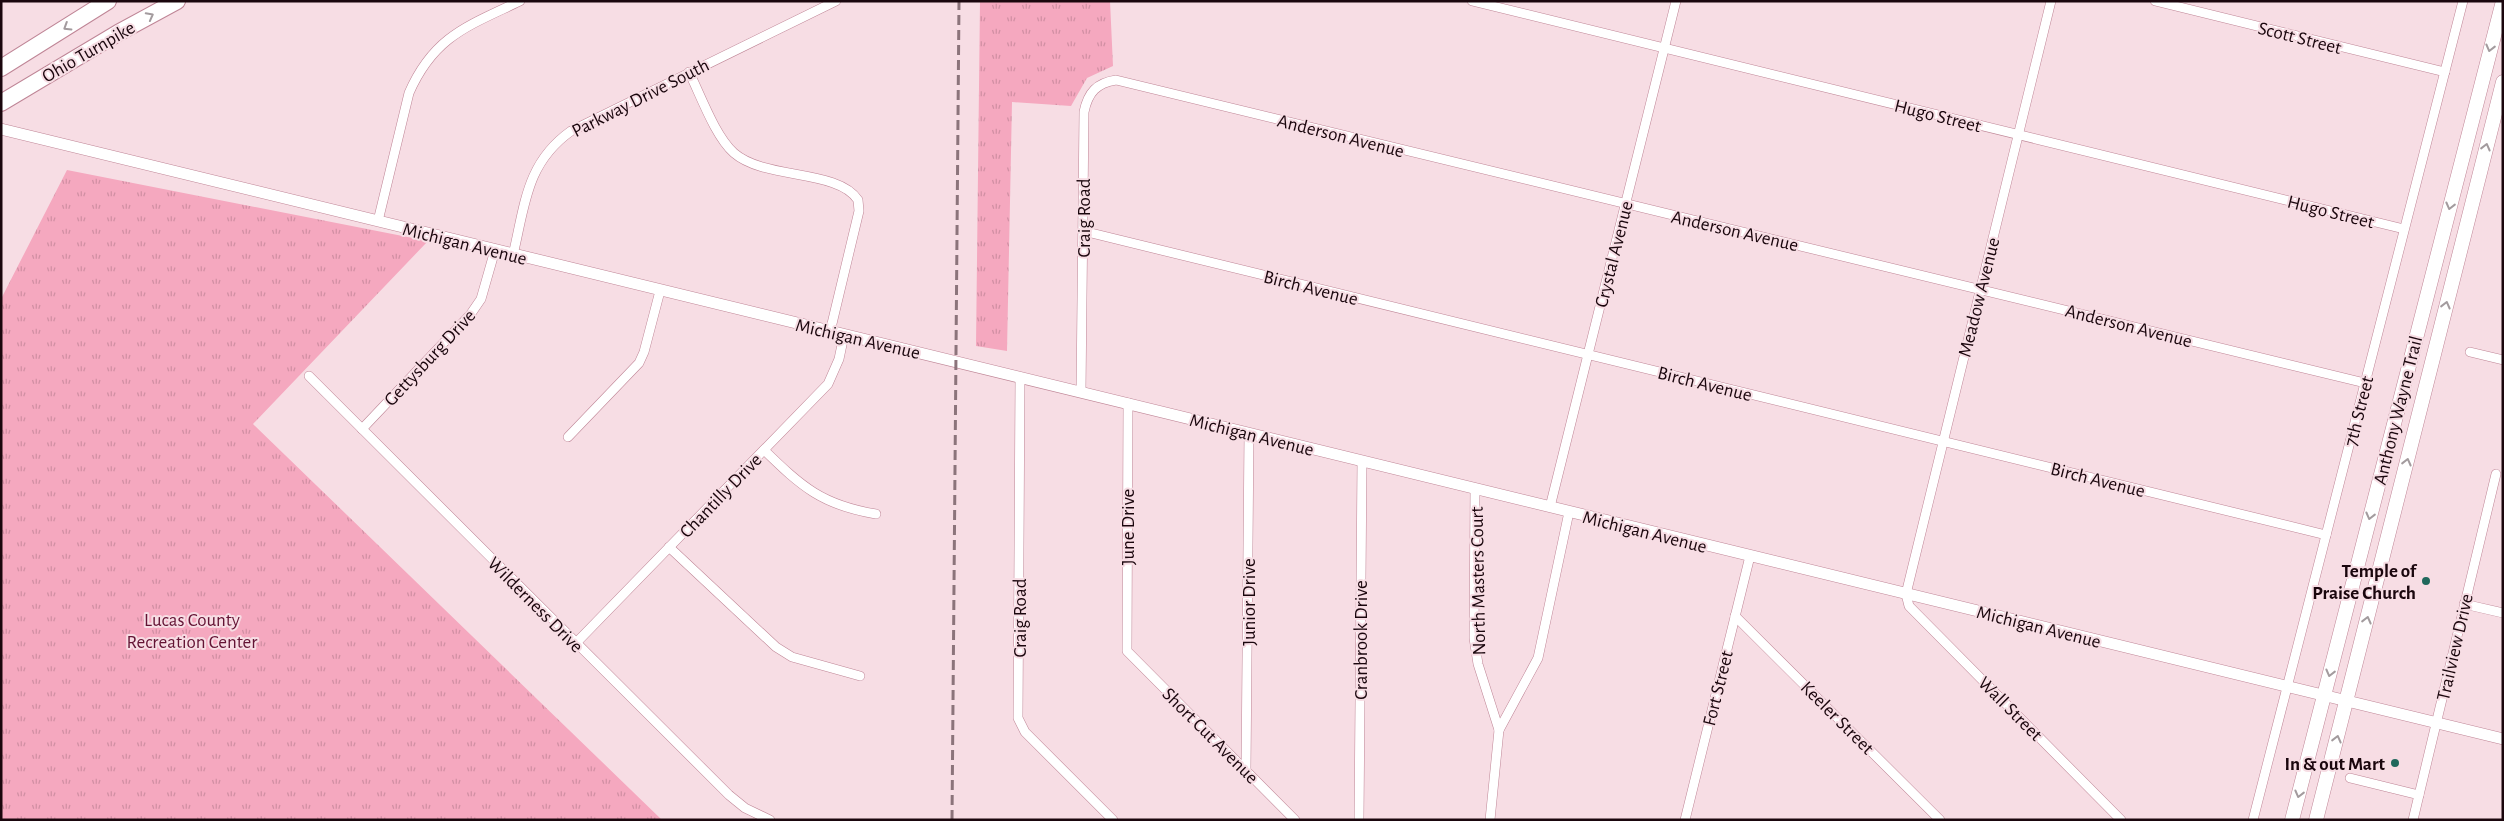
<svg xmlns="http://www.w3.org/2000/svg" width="2504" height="821" font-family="'Alegreya Sans',sans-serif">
<defs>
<pattern id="park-tufts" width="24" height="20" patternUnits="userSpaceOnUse" patternTransform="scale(1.25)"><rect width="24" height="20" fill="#f5a8bf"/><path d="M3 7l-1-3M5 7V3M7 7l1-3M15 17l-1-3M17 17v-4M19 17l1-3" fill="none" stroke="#d18fa3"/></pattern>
</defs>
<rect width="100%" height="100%" fill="#f7dde4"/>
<g fill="url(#park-tufts)">
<path d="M980,1H1110L1113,66L1087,78L1071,106L1012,102L1007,351L976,346Z"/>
<path d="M67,170L428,241L253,424L662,820H1V299Z"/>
</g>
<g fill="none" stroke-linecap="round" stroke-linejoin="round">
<g stroke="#bf8596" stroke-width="10">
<g id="minor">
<path d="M1472,1L2404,229"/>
<path d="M2051,1L1906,594L1909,606L2121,820"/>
<path d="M2155,1L2445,72"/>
<path d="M689,72C701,96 715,136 734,153C765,180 838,169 858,200L859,211L830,332"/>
<path d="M378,221L409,93C434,36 468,26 520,1"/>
<path d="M1083,231L2326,535"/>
<path d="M513,255C525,205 526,163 571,131L836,1"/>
<path d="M2470,352L2503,360"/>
<path d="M309,376L729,795L745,808L770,820"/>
<path d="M1020,377L1018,718L1025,732L1113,820"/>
<path d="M1081,392L1084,112C1088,92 1097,83 1116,80L2365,383"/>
<path d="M1128,403L1127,651L1295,820"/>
<path d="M362,429L470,315L481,299L495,250"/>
<path d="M568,437L639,363L644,352L660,291"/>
<path d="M764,450C802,487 822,505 876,514"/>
<path d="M1475,489L1474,638L1478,664L1499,730L1490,820"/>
<path d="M1550,507L1676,1"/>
<path d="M669,547L776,647L792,657L860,676"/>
<path d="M2464,604L2503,613"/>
<path d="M1735,616L1940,820"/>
<path d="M576,643L828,384L839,359L844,335"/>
<path d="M1499,730L1538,658L1569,512"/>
<path d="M1246,771L1249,433"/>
<path d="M2350,778L2419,795"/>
<path d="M1359,820L1362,461"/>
<path d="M1685,820L1750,556"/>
<path d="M2253,820L2463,1"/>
<path d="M2413,820L2496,474"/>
</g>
</g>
<g stroke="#bf8596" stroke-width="12">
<path id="tertiary" d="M1,129L2503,739"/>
</g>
<g stroke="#bf8596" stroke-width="15">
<g id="trunk">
<path d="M2292,820L2503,1"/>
<path d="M2316,820L2503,82"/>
</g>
</g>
<g stroke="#bf8596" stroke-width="18">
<g id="motorway">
<path d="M1,68L108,1"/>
<path d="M1,103L118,33L177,1"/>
</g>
</g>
<use href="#minor" stroke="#fff" stroke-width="9"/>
<use href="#tertiary" stroke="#fff" stroke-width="11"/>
<use href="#trunk" stroke="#fff" stroke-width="14"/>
<use href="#motorway" stroke="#fff" stroke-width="16"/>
<path stroke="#8c747b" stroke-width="3" stroke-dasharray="10 5" stroke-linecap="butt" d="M952,820L959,1"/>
</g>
<defs><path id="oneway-chevron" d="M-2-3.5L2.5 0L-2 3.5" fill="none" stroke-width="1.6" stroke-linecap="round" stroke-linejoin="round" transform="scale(1.25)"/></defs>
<g stroke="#a39b9e">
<use href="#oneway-chevron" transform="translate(150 16) rotate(-28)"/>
<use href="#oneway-chevron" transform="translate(67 27) rotate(148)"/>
<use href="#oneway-chevron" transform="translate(2490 48) rotate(104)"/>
<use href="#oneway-chevron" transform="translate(2486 147) rotate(-76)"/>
<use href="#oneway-chevron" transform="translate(2450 206) rotate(104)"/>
<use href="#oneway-chevron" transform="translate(2446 305) rotate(-76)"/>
<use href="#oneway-chevron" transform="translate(2407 462) rotate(-76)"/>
<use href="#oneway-chevron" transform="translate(2370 516) rotate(104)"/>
<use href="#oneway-chevron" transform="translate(2367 620) rotate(-76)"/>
<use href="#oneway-chevron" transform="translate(2330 673) rotate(104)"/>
<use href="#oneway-chevron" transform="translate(2337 739) rotate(-76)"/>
<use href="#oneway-chevron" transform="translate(2299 794) rotate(104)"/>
</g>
<g fill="#21685c" stroke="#f7dde4" stroke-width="2">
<circle cx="2426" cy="581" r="5"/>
<circle cx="2395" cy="763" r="5"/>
</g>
<g text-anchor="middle" stroke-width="4" stroke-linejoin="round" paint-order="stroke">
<g font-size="19" fill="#1a060d" stroke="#f7dde4">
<text transform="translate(2300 37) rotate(14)" y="7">Scott Street</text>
<text transform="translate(88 51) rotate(-30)" y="7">Ohio Turnpike</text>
<text transform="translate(640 97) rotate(-27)" y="7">Parkway Drive South</text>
<text transform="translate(1938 115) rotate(14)" y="7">Hugo Street</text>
<text transform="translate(1341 135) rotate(14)" y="7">Anderson Avenue</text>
<text transform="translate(2331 211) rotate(14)" y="7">Hugo Street</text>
<text transform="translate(1083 218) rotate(-90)" y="7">Craig Road</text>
<text transform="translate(1735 230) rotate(13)" y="7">Anderson Avenue</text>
<text transform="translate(465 243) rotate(14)" y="7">Michigan Avenue</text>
<text transform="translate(1613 254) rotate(-76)" y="7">Crystal Avenue</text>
<text transform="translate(1311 287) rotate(14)" y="7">Birch Avenue</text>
<text transform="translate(1978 297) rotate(-76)" y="7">Meadow Avenue</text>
<text transform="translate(2129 325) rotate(14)" y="7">Anderson Avenue</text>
<text transform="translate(858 338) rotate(13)" y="7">Michigan Avenue</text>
<text transform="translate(429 357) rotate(-47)" y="7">Gettysburg Drive</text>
<text transform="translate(1705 383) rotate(14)" y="7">Birch Avenue</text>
<text transform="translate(2397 410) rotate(-76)" y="7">Anthony Wayne Trail</text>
<text transform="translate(2358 411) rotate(-76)" y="7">7th Street</text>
<text transform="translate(1252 434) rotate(14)" y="7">Michigan Avenue</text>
<text transform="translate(2098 479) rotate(14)" y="7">Birch Avenue</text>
<text transform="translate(720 495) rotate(-46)" y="7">Chantilly Drive</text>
<text transform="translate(1127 527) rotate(-90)" y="7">June Drive</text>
<text transform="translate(1645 531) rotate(14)" y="7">Michigan Avenue</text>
<text transform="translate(1477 581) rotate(-91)" y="7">North Masters Court</text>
<text transform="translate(1248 602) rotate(-90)" y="7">Junior Drive</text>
<text transform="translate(536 604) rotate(45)" y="7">Wilderness Drive</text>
<text transform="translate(1019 618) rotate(-90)" y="7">Craig Road</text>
<text transform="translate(2039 626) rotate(14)" y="7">Michigan Avenue</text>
<text transform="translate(1360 640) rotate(-90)" y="7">Cranbrook Drive</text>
<text transform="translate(2454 647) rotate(-77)" y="7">Trailview Drive</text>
<text transform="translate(1717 688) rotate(-76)" y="7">Fort Street</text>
<text transform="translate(2011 708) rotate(45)" y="7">Wall Street</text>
<text transform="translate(1838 717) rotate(45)" y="7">Keeler Street</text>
<text transform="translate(1211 735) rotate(45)" y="7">Short Cut Avenue</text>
</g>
<g font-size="19" font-weight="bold" fill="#1a060d" stroke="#f7dde4" text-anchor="end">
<text x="2416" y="577">Temple of<tspan x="2416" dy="22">Praise Church</tspan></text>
<text x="2385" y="770">In &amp; out Mart</text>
</g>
<g font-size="19" fill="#631334" stroke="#f7dde4">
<text x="192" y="626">Lucas County<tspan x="192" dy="22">Recreation Center</tspan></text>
</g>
</g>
<rect width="2504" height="821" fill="none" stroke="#1a060d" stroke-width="5"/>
</svg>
